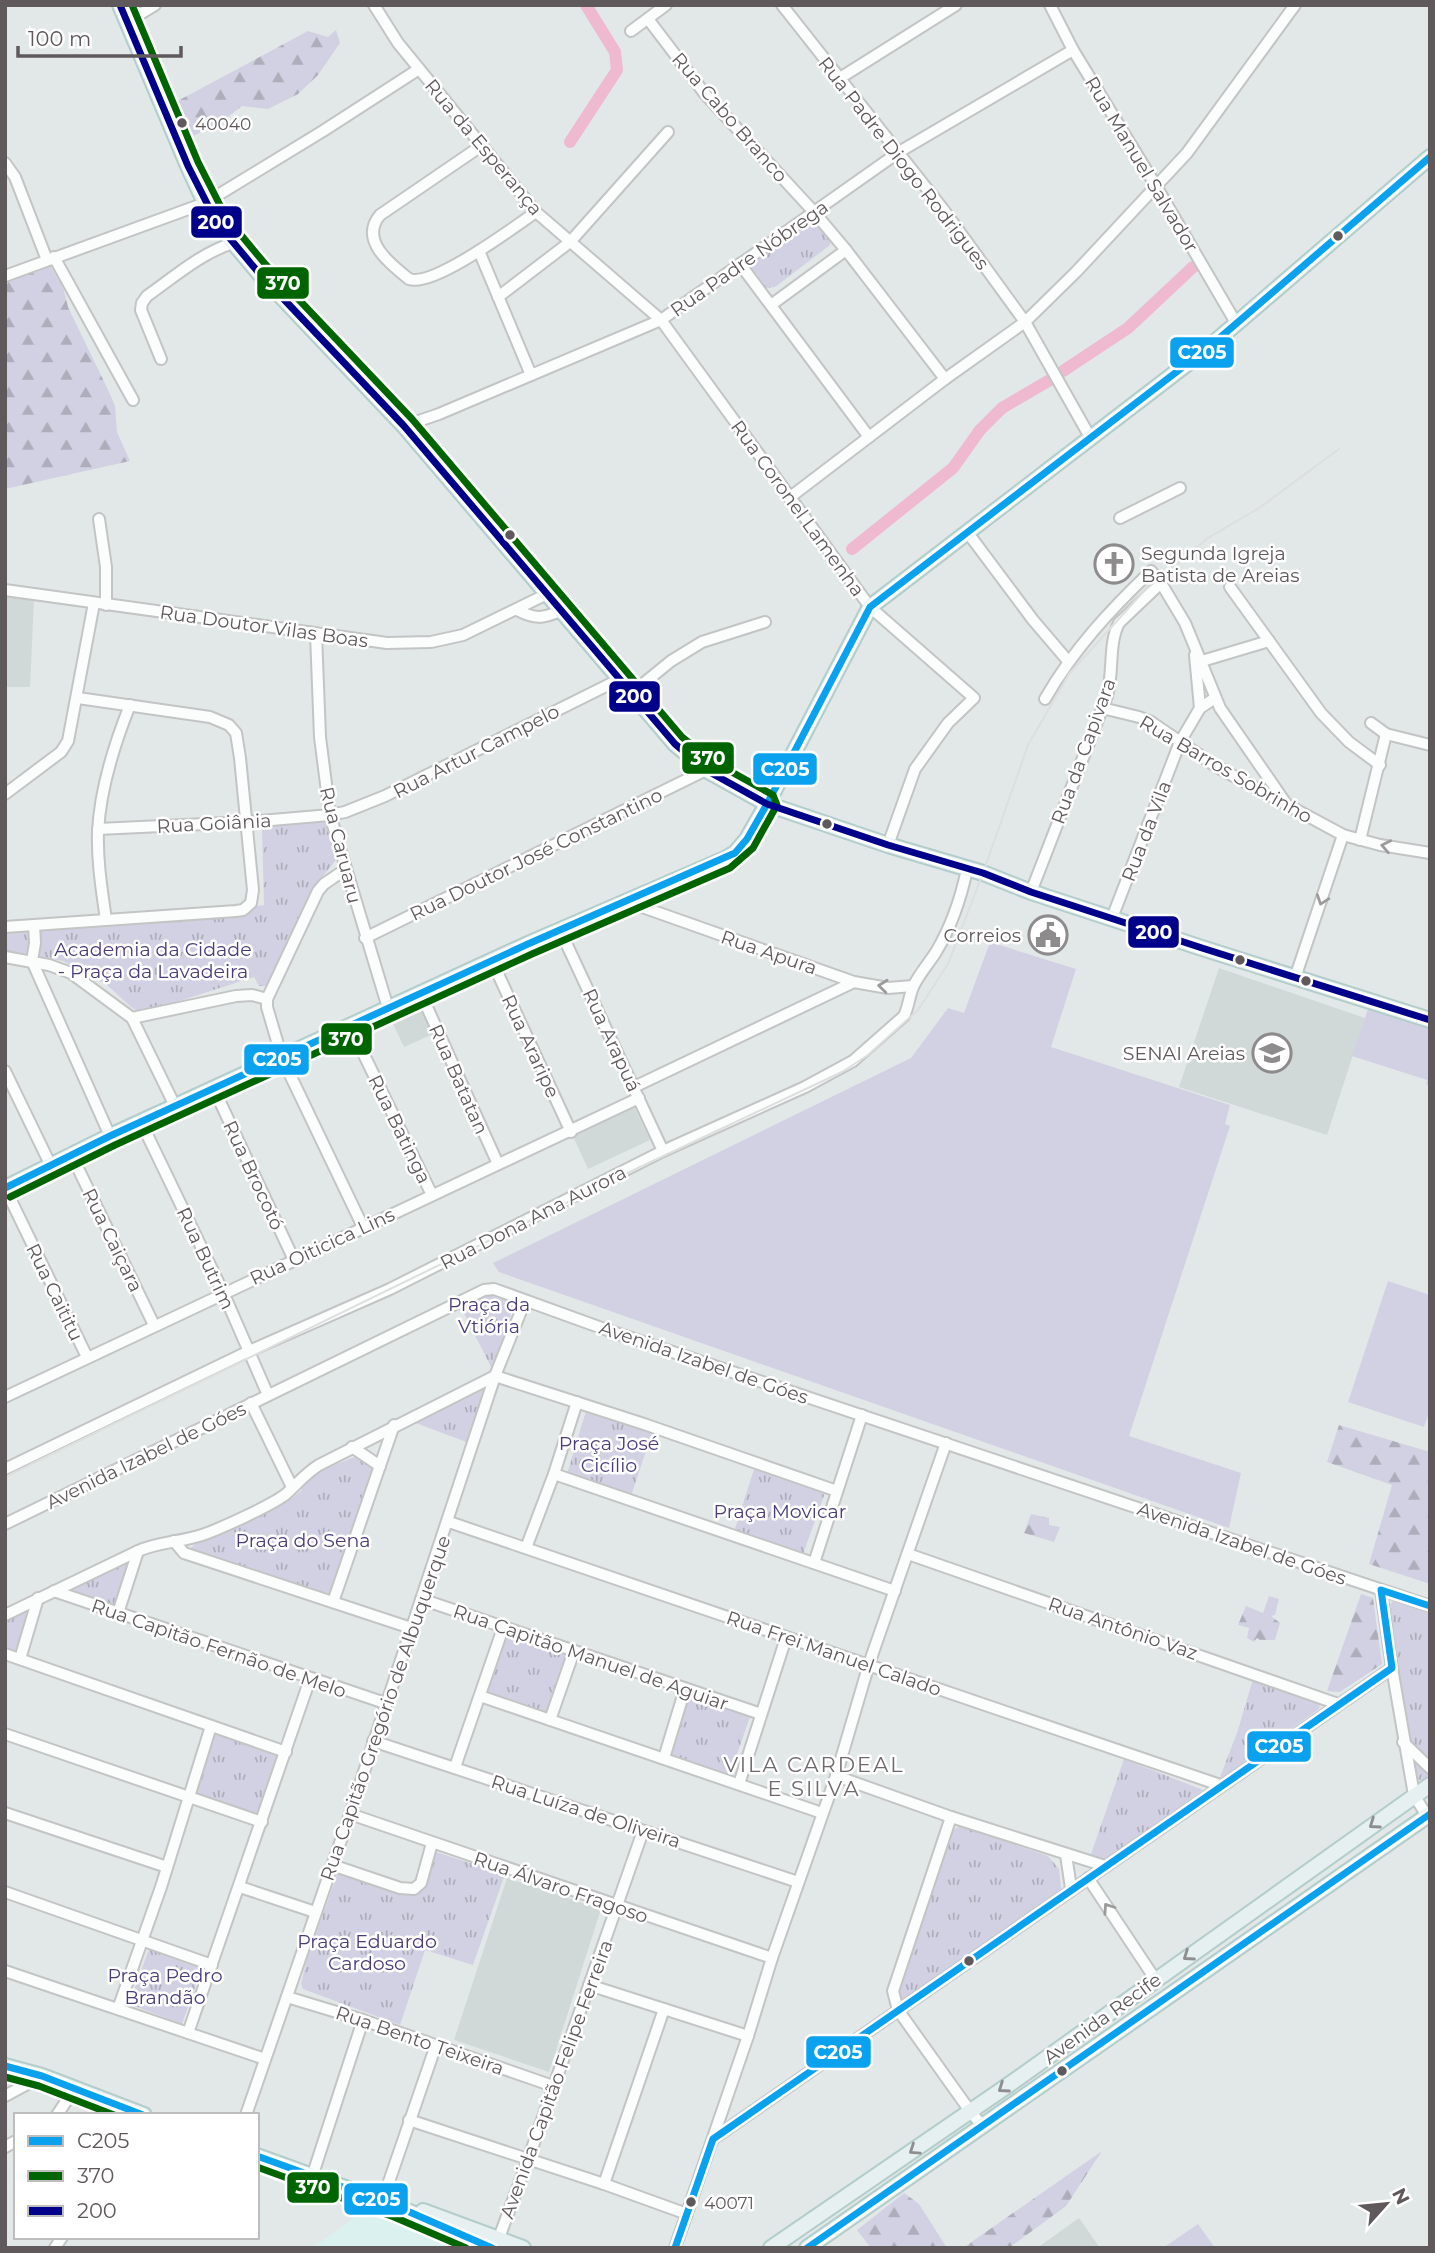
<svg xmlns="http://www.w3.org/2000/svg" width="1435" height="2253" font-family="Montserrat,sans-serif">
<defs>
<pattern id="forest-firs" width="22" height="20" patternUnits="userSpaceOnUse" patternTransform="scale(1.75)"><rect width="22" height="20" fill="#d2d1e3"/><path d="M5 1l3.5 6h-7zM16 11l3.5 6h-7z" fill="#aeadbb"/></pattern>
<pattern id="park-tufts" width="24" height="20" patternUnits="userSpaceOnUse" patternTransform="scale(1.75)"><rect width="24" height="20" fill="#d2d1e3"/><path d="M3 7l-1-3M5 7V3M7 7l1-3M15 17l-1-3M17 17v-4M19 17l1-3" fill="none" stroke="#aeadbb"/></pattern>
</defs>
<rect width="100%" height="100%" fill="#e2e8e8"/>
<path fill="#dbf1f0" d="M371,2206L393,2214L475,2248H312Z"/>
<g fill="#d0d8d8">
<path d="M5,595L34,598L30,687H5Z"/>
<path d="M1219,968L1365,1018L1327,1135L1179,1087Z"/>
<path d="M414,1002L419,1005L433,1034L404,1047L388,1013Z"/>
<path d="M634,1107L650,1140L588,1169L573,1136Z"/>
<path d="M507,1878L601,1909L549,2072L454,2040Z"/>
<path d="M1079,2218L1100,2248H1037Z"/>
</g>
<g fill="#d2d1e3">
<path d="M990,942L1076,969L1051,1047L1230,1105L1225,1124L1230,1126L1129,1436L1241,1473L1229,1528L499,1272L493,1263L911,1058L948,1008L964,1013Z"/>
<path d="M1369,1006L1430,1028V1086L1426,1084L1427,1080L1352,1056Z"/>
<path d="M1388,1281L1430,1295V1410L1424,1427L1348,1402Z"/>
<path d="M1198,2224L1215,2248H1163Z"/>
</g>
<g fill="url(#forest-firs)">
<path d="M336,30L340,43L318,75L298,94L268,109L242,106L220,123L187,139L172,104L308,31L328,37Z"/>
<path d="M49,264L63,287L68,307L110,394L115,406L117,432L130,461L5,489V281Z"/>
<path d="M1339,1425L1430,1452V1584L1369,1564L1392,1485L1327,1462Z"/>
<path d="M1031,1514L1049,1518V1525L1060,1527L1054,1542L1024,1533Z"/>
<path d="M1361,1594L1373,1598L1382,1664L1340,1692L1327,1691Z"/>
<path d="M1269,1596L1279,1599L1275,1615L1271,1616L1280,1623L1275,1640H1260L1257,1638L1254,1642L1247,1638L1249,1628L1238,1625L1246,1606L1263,1613Z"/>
<path d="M1102,2151L1066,2206L1009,2248H963Z"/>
<path d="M904,2193L919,2204L947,2248H871L857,2230Z"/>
</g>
<g fill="url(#park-tufts)">
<path d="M811,214L831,238L830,245L775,287L765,288L748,263Z"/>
<path d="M326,821L340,855L315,886L274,979L265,986H259L254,977L142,1013L132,1008L107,985L63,961L42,957L5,961V924L211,910L264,905L262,830L266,824Z"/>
<path d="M486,1294L508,1301L513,1308L492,1369L460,1305Z"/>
<path d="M485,1388L487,1389L469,1443L413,1422Z"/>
<path d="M586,1411L652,1433L631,1496L567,1474Z"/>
<path d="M359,1455L375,1468L331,1597L190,1549L201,1538L292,1498L302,1490L298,1480Z"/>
<path d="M755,1466L825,1493L803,1554L734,1532Z"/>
<path d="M134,1557L117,1610L72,1593L73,1588Z"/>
<path d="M1395,1599L1430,1611V1778C1424,1782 1419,1782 1414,1776L1389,1605Z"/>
<path d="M28,1610L29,1613L15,1654L5,1652V1621Z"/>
<path d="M506,1632L568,1654L545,1714L484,1693Z"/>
<path d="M1253,1679L1315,1701L1320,1705L1319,1709L1219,1780L1238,1730Z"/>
<path d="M688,1694L748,1713L750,1717L729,1777L667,1755Z"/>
<path d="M214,1729L281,1754L261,1812L251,1813L195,1793Z"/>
<path d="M1124,1759L1203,1790L1102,1863L1090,1857Z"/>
<path d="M960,1826L1048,1856L1059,1869L1061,1889L903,2001L895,1989L948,1833Z"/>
<path d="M436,1852L505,1874L473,1965L425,1950L400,2025L303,1989L301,1984L307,1959L338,1872L413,1895L422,1889L433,1854Z"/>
<path d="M149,1949L202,1968L182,2024L129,2004Z"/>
</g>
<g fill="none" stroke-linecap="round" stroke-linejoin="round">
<g stroke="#efbacf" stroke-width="12">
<path d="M570,142L617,70L615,52L586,5"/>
<path d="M1063,371L1128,328L1193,267"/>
<path d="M852,549L953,468L980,430L1002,408L1055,377"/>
</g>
<g stroke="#c3c4c4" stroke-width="14">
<g id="minor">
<path d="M374,5L398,43L536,212L661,320L870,607L974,698L948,723L915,769L888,845"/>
<path d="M782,5L943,209L1025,322L1090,437"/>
<path d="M1050,5L1073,50L1156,186L1236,323"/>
<path d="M648,19L705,94L814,212L846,250L945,379"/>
<path d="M127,22L155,5"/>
<path d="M631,31L666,5"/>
<path d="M840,78L956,5"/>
<path d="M481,146L380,215C359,240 390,264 409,279C433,288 514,227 536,212"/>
<path d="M5,163L15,177L47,260"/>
<path d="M479,251L531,375"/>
<path d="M54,257L133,400"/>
<path d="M740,264L869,437"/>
<path d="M5,276L205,203L323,131L419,69"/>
<path d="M498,297L570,242L668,132"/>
<path d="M771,305L846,250"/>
<path d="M161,359L141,310L142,303L147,296C174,277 201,253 233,243"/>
<path d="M404,426L439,414L661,320L899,152L1073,50"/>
<path d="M789,498L945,379L1025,322L1076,272L1187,153L1295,5"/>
<path d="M1120,518L1180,488"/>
<path d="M99,519L106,567V605"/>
<path d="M968,533L1033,620L1068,661"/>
<path d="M1230,587L1321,713L1349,742L1380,765"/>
<path d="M5,590L387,643L431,642L463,635L547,594"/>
<path d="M517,610C535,619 542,619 560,611"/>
<path d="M316,634L320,737L330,815L388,1008"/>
<path d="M1195,655L1200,708"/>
<path d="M1202,661L1269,641"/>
<path d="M633,692L671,661L702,642L765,622"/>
<path d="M1045,699C1073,650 1110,610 1151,571L1161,583L1185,623L1220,708L1287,805"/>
<path d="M1102,708L1139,717L1151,722L1217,767L1343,835L1380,845L1430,853"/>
<path d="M1371,723L1386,734L1430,745"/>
<path d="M5,794L61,752L68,741L94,603"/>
<path d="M98,829L247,822L330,815L345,812L385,796L620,679"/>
<path d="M1360,840L1386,734"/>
<path d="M346,869L324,884L318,891L267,999V1007L282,1058L363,1227"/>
<path d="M1031,892L1107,696C1114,672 1108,644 1119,623L1161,583"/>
<path d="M628,902L854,982L888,988L913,986"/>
<path d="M1112,918L1180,742L1200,708L1215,698"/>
<path d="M106,920C102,891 97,862 98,832C100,789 114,745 130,705"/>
<path d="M34,925L35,943L32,961L110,1136"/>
<path d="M5,927L236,911L243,910L251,903L253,890L240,758L236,733L229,725L210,717L78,698"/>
<path d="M560,930L663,1151"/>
<path d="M365,938L706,770"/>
<path d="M5,957L49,965L71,973L132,1018L175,1106"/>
<path d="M492,961L571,1132"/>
<path d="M1295,978L1343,835"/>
<path d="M421,994L498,1164"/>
<path d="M132,1018L236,996L252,995L267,999"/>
<path d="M350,1026L432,1195"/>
<path d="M5,1071L51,1166"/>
<path d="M634,1087L854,982"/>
<path d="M214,1089L294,1260"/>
<path d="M141,1122L223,1292L268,1395"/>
<path d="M72,1156L154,1325"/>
<path d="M5,1188L87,1357"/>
<path d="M5,1397L639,1098"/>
<path d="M251,1403L292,1487"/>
<path d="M352,1447L380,1466"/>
<path d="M5,1469L247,1352L390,1289L663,1151L805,1087L853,1061L904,1016C909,1006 909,995 914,985C920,973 929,963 936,952C951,927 961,898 967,869"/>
<path d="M554,1474L895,1591"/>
<path d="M449,1522L1220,1785"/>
<path d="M5,1524L484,1290L494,1289L610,1331L1430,1606"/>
<path d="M174,1541L184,1553L411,1628"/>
<path d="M526,1548L554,1474L577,1402"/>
<path d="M908,1554L1338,1704"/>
<path d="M814,1563L862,1415"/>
<path d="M1381,1590L1392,1668L1414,1795L1427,1816"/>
<path d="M54,1591L385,1703"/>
<path d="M421,1599L761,1714"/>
<path d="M333,1602L394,1425"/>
<path d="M118,1613L138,1551"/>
<path d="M5,1615L138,1551C158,1542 181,1542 202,1535C220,1529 272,1505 286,1494C297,1484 306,1473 319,1465L495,1376L644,1424L837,1491"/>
<path d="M5,1654L286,1752"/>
<path d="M20,1659L38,1598"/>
<path d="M480,1696L822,1813"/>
<path d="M550,1720L574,1651"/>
<path d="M5,1734L262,1822"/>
<path d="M373,1741L798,1882"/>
<path d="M1403,1742L1430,1768"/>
<path d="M664,1758L685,1689"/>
<path d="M455,1767L503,1628"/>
<path d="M836,1776L951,1817L1105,1866"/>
<path d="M739,1784L786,1638"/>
<path d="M5,1813L167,1867"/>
<path d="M350,1814L772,1958"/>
<path d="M951,1817L893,1991L898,2010L970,2111L979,2122H989"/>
<path d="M1066,1855L1071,1888"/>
<path d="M332,1865L400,1888L414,1889L421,1883L432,1843"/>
<path d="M1088,1878L1155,1979"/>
<path d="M240,1887L315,1912"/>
<path d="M5,1892L212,1965"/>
<path d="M5,1971L265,2059"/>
<path d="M589,1985L748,2036"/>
<path d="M287,1997L363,2020L553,2086"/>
<path d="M118,2009L161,1887L211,1726"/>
<path d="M188,2033L310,1679"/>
<path d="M5,2096L42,2076"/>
<path d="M57,2115L75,2088"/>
<path d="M246,2115L350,1814L495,1376L525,1301"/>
<path d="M409,2120L604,2184L687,2214"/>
<path d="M713,2139L1392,1668"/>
<path d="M5,2147L16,2141"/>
<path d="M312,2177L363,2020"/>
<path d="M604,2184L664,2009"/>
<path d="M382,2202L436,2045"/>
<path d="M497,2243L528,2160L643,1831"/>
<path d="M55,2248L62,2237"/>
<path d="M675,2248L748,2036L772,1958L836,1776L869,1664L946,1443"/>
</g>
</g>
<g stroke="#b3cdcb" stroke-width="18">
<g id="major">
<path d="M120,5L188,166L205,203L217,223L258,272L404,426L675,744L706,770L767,804L888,845L983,873L1031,892L1202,948L1430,1020"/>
<path d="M5,1188L110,1136L528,944L725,859L735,853L747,839L767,804L870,607L1209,347L1430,157"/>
<path d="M5,2066L42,2076L144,2115"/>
<path d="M257,2156L398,2207L493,2248"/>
<path d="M423,2211L523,2248"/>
<path d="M771,2248L1010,2084L1430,1785"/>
<path d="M807,2248L1430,1814"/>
</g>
</g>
<use href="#minor" stroke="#fbfcfc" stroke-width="10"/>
<use href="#major" stroke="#e6f0f0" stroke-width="14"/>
<path stroke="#dddede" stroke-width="2" d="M5,1477L640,1167L842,1072L868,1055L918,1010L948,964L983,873L1028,745L1069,674L1144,591L1208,538L1259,508L1339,449"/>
<g stroke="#fff" stroke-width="12">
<g id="bus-1">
<path d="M5,1188L110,1136L528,944L735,853L747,839L767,804L870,607L1209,347L1430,157"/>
<path d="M5,2066L42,2076L143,2115"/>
<path d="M257,2156L398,2207L492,2248"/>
<path d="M675,2248L713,2139L1392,1668L1381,1590L1430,1606"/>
<path d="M807,2248L1430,1814"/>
</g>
</g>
<g stroke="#fff" stroke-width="12">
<g id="bus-2">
<path d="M10,1197L115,1145L532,954L730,868L753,848L777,805L773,795L712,761L682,737L412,419L266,265L226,217L198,162L132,5"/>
<path d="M5,2077L39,2086L114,2115"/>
<path d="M257,2167L394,2217L466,2248"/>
</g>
</g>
<g stroke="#fff" stroke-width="12">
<path id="bus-3" d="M120,5L188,166L217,223L258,272L404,426L675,744L706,770L767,804L888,845L983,873L1031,892L1202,948L1430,1020"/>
</g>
<use href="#bus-1" stroke="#0aa2ef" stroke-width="7"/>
<use href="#bus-2" stroke="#006400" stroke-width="7"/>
<use href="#bus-3" stroke="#00008b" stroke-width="7"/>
</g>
<defs><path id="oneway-chevron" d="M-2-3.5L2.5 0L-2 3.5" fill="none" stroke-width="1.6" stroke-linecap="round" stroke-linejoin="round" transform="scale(1.75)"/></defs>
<g stroke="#9d9a9b">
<use href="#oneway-chevron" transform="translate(1386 846) rotate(-169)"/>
<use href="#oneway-chevron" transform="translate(1322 900) rotate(109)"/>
<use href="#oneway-chevron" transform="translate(883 986) rotate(-174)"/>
<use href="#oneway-chevron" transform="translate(1108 1908) rotate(-124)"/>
</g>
<g stroke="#8e8e8f">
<use href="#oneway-chevron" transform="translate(1374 1824) rotate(145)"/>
<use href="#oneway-chevron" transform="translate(1188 1956) rotate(145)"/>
<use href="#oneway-chevron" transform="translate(1003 2088) rotate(145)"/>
<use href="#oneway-chevron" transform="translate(914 2150) rotate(146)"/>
</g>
<defs>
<g id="church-ring" transform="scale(2.0125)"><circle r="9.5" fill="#fff" stroke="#8d8b8c" stroke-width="1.5"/><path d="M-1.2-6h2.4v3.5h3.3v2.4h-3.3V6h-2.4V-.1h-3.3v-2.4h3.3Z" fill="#8d8b8c"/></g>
<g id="civic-ring" transform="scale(2.0125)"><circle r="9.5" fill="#fff" stroke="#8d8b8c" stroke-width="1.5"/><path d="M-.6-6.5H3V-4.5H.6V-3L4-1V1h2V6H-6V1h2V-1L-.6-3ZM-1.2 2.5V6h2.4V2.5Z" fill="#8d8b8c"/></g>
<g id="university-ring" transform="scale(2.0125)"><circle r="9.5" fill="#fff" stroke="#8d8b8c" stroke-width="1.5"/><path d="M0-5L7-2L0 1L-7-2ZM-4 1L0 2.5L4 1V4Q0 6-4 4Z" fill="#8d8b8c"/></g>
</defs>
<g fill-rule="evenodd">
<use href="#church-ring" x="1114" y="564"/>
<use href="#civic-ring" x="1048" y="935"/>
<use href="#university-ring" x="1272" y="1053"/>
</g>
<g fill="#5f595b" stroke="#fff" stroke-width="2.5">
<circle cx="182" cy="123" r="6"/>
<circle cx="1338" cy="236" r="6"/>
<circle cx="510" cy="535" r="6"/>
<circle cx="827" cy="824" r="6"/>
<circle cx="1240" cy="960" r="6"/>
<circle cx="1306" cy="981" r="6"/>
<circle cx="969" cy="1961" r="6"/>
<circle cx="1062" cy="2071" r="6"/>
<circle cx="691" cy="2202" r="6"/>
</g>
<g text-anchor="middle" stroke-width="5" stroke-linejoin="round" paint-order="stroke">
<g font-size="17" fill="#5f595b" stroke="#fff" text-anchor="start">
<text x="195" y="130">40040</text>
<text x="704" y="2209">40071</text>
</g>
<g font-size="19" fill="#5f595b" stroke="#fff">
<text transform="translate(730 117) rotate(49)" y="7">Rua Cabo Branco</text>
<text transform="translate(484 147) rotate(50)" y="7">Rua da Esperança</text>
<text transform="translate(904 163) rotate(52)" y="7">Rua Padre Diogo Rodrigues</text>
<text transform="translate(1142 164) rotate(59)" y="7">Rua Manuel Salvador</text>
<text transform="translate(749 258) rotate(-35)" y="7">Rua Padre Nóbrega</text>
<text transform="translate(798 508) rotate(54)" y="7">Rua Coronel Lamenha</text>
<text transform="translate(264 626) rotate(8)" y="7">Rua Doutor Vilas Boas</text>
<text transform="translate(476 751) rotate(-27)" y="7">Rua Artur Campelo</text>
<text transform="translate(1083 751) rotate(-70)" y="7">Rua da Capivara</text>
<text transform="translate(1226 769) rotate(30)" y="7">Rua Barros Sobrinho</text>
<text transform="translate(214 823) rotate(-3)" y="7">Rua Goiânia</text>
<text transform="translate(1146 831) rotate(-69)" y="7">Rua da Vila</text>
<text transform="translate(341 845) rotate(76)" y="7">Rua Caruaru</text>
<text transform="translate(536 854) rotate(-26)" y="7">Rua Doutor José Constantino</text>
<text transform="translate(769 952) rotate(19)" y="7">Rua Apura</text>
<text transform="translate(612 1040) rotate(65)" y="7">Rua Arapuá</text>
<text transform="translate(531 1046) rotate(65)" y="7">Rua Araripe</text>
<text transform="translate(459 1079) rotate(66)" y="7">Rua Batatan</text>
<text transform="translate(400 1129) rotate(64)" y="7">Rua Batinga</text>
<text transform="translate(254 1175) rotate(65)" y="7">Rua Brocotó</text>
<text transform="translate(533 1217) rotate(-27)" y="7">Rua Dona Ana Aurora</text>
<text transform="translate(113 1240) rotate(64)" y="7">Rua Caiçara</text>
<text transform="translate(322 1246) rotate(-25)" y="7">Rua Oiticica Lins</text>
<text transform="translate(206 1258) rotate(65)" y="7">Rua Butrim</text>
<text transform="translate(55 1292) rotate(64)" y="7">Rua Caititu</text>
<text transform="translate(704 1362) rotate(19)" y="7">Avenida Izabel de Góes</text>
<text transform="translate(146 1455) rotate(-26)" y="7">Avenida Izabel de Góes</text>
<text transform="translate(1242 1543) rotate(19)" y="7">Avenida Izabel de Góes</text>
<text transform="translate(1123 1628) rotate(19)" y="7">Rua Antônio Vaz</text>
<text transform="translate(219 1648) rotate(19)" y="7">Rua Capitão Fernão de Melo</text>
<text transform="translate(834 1653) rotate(19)" y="7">Rua Frei Manuel Calado</text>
<text transform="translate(591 1657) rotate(19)" y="7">Rua Capitão Manuel de Aguiar</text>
<text transform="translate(385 1708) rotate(-71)" y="7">Rua Capitão Gregório de Albuquerque</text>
<text transform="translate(586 1811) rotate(18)" y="7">Rua Luíza de Oliveira</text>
<text transform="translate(561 1887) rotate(19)" y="7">Rua Álvaro Fragoso</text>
<text transform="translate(1102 2018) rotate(-36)" y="7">Avenida Recife</text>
<text transform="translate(420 2040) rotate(19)" y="7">Rua Bento Teixeira</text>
<text transform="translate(556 2079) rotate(-70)" y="7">Avenida Capitão Felipe Ferreira</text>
</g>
<g font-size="19" fill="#5f595b" stroke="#fff" text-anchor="end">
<text x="1141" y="560" text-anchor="start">Segunda Igreja<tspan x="1141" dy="22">Batista de Areias</tspan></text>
<text x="1021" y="942">Correios</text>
<text x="1245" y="1060">SENAI Areias</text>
</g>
<g font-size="19" fill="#4a3c7b" stroke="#fff">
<text x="153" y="956">Academia da Cidade<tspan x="153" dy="22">- Praça da Lavadeira</tspan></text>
<text x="489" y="1311">Praça da<tspan x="489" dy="22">Vtiória</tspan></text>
<text x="609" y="1450">Praça José<tspan x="609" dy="22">Cicílio</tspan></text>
<text x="780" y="1518">Praça Movicar</text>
<text x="303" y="1547">Praça do Sena</text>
<text x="367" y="1948">Praça Eduardo<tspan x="367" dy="22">Cardoso</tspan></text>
<text x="165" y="1982">Praça Pedro<tspan x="165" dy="22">Brandão</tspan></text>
</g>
<g font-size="21" letter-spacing="2" fill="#716a6c" stroke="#fff">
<text x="814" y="1772">VILA CARDEAL<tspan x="814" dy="24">E SILVA</tspan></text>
</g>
</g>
<g stroke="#fff" stroke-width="2.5">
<rect x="190" y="205" width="53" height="34" rx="7" fill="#00008b"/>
<rect x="256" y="266" width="54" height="34" rx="7" fill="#006400"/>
<rect x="1169" y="336" width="66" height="33" rx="7" fill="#0aa2ef"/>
<rect x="608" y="680" width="53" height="33" rx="7" fill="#00008b"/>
<rect x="681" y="741" width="54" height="34" rx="7" fill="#006400"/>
<rect x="752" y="752" width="66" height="34" rx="7" fill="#0aa2ef"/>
<rect x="1127" y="915" width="53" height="34" rx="7" fill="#00008b"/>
<rect x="320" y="1022" width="53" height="34" rx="7" fill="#006400"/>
<rect x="243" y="1043" width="67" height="33" rx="7" fill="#0aa2ef"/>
<rect x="1246" y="1730" width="66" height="33" rx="7" fill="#0aa2ef"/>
<rect x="805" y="2035" width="67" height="34" rx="7" fill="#0aa2ef"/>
<rect x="286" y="2171" width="54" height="33" rx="7" fill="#006400"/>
<rect x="343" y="2182" width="66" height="34" rx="7" fill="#0aa2ef"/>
</g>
<g font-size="19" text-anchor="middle" font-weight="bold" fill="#fff">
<text x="216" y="229">200</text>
<text x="283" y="290">370</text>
<text x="1202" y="359">C205</text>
<text x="634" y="703">200</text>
<text x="708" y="765">370</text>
<text x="785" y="776">C205</text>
<text x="1154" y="939">200</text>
<text x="346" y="1046">370</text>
<text x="277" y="1066">C205</text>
<text x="1279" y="1753">C205</text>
<text x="838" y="2059">C205</text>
<text x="313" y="2194">370</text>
<text x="376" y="2206">C205</text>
</g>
<rect width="1435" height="2253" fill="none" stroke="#5f595b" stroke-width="14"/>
<rect x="14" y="2113" width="245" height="126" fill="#ffffff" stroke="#bfbdbd" stroke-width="2"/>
<rect x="28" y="2136" width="35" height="10" fill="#0aa2ef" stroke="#bfbdbd" stroke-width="2"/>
<text x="77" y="2148" font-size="21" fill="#5f595b">C205</text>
<rect x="28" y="2171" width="35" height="10" fill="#006400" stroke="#bfbdbd" stroke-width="2"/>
<text x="77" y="2183" font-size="21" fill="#5f595b">370</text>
<rect x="28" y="2206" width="35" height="10" fill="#00008b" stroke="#bfbdbd" stroke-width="2"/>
<text x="77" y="2218" font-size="21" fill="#5f595b">200</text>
<g transform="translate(1386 2204) rotate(63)" stroke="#ffffff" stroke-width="5" paint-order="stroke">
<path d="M0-5L12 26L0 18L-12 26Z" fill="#5f595b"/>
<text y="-10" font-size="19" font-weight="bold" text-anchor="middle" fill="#5f595b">N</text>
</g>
<path d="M18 46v10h163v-10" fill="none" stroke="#5f595b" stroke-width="3.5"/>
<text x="28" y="46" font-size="21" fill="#5f595b" stroke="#ffffff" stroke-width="5" paint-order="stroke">100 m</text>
</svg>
